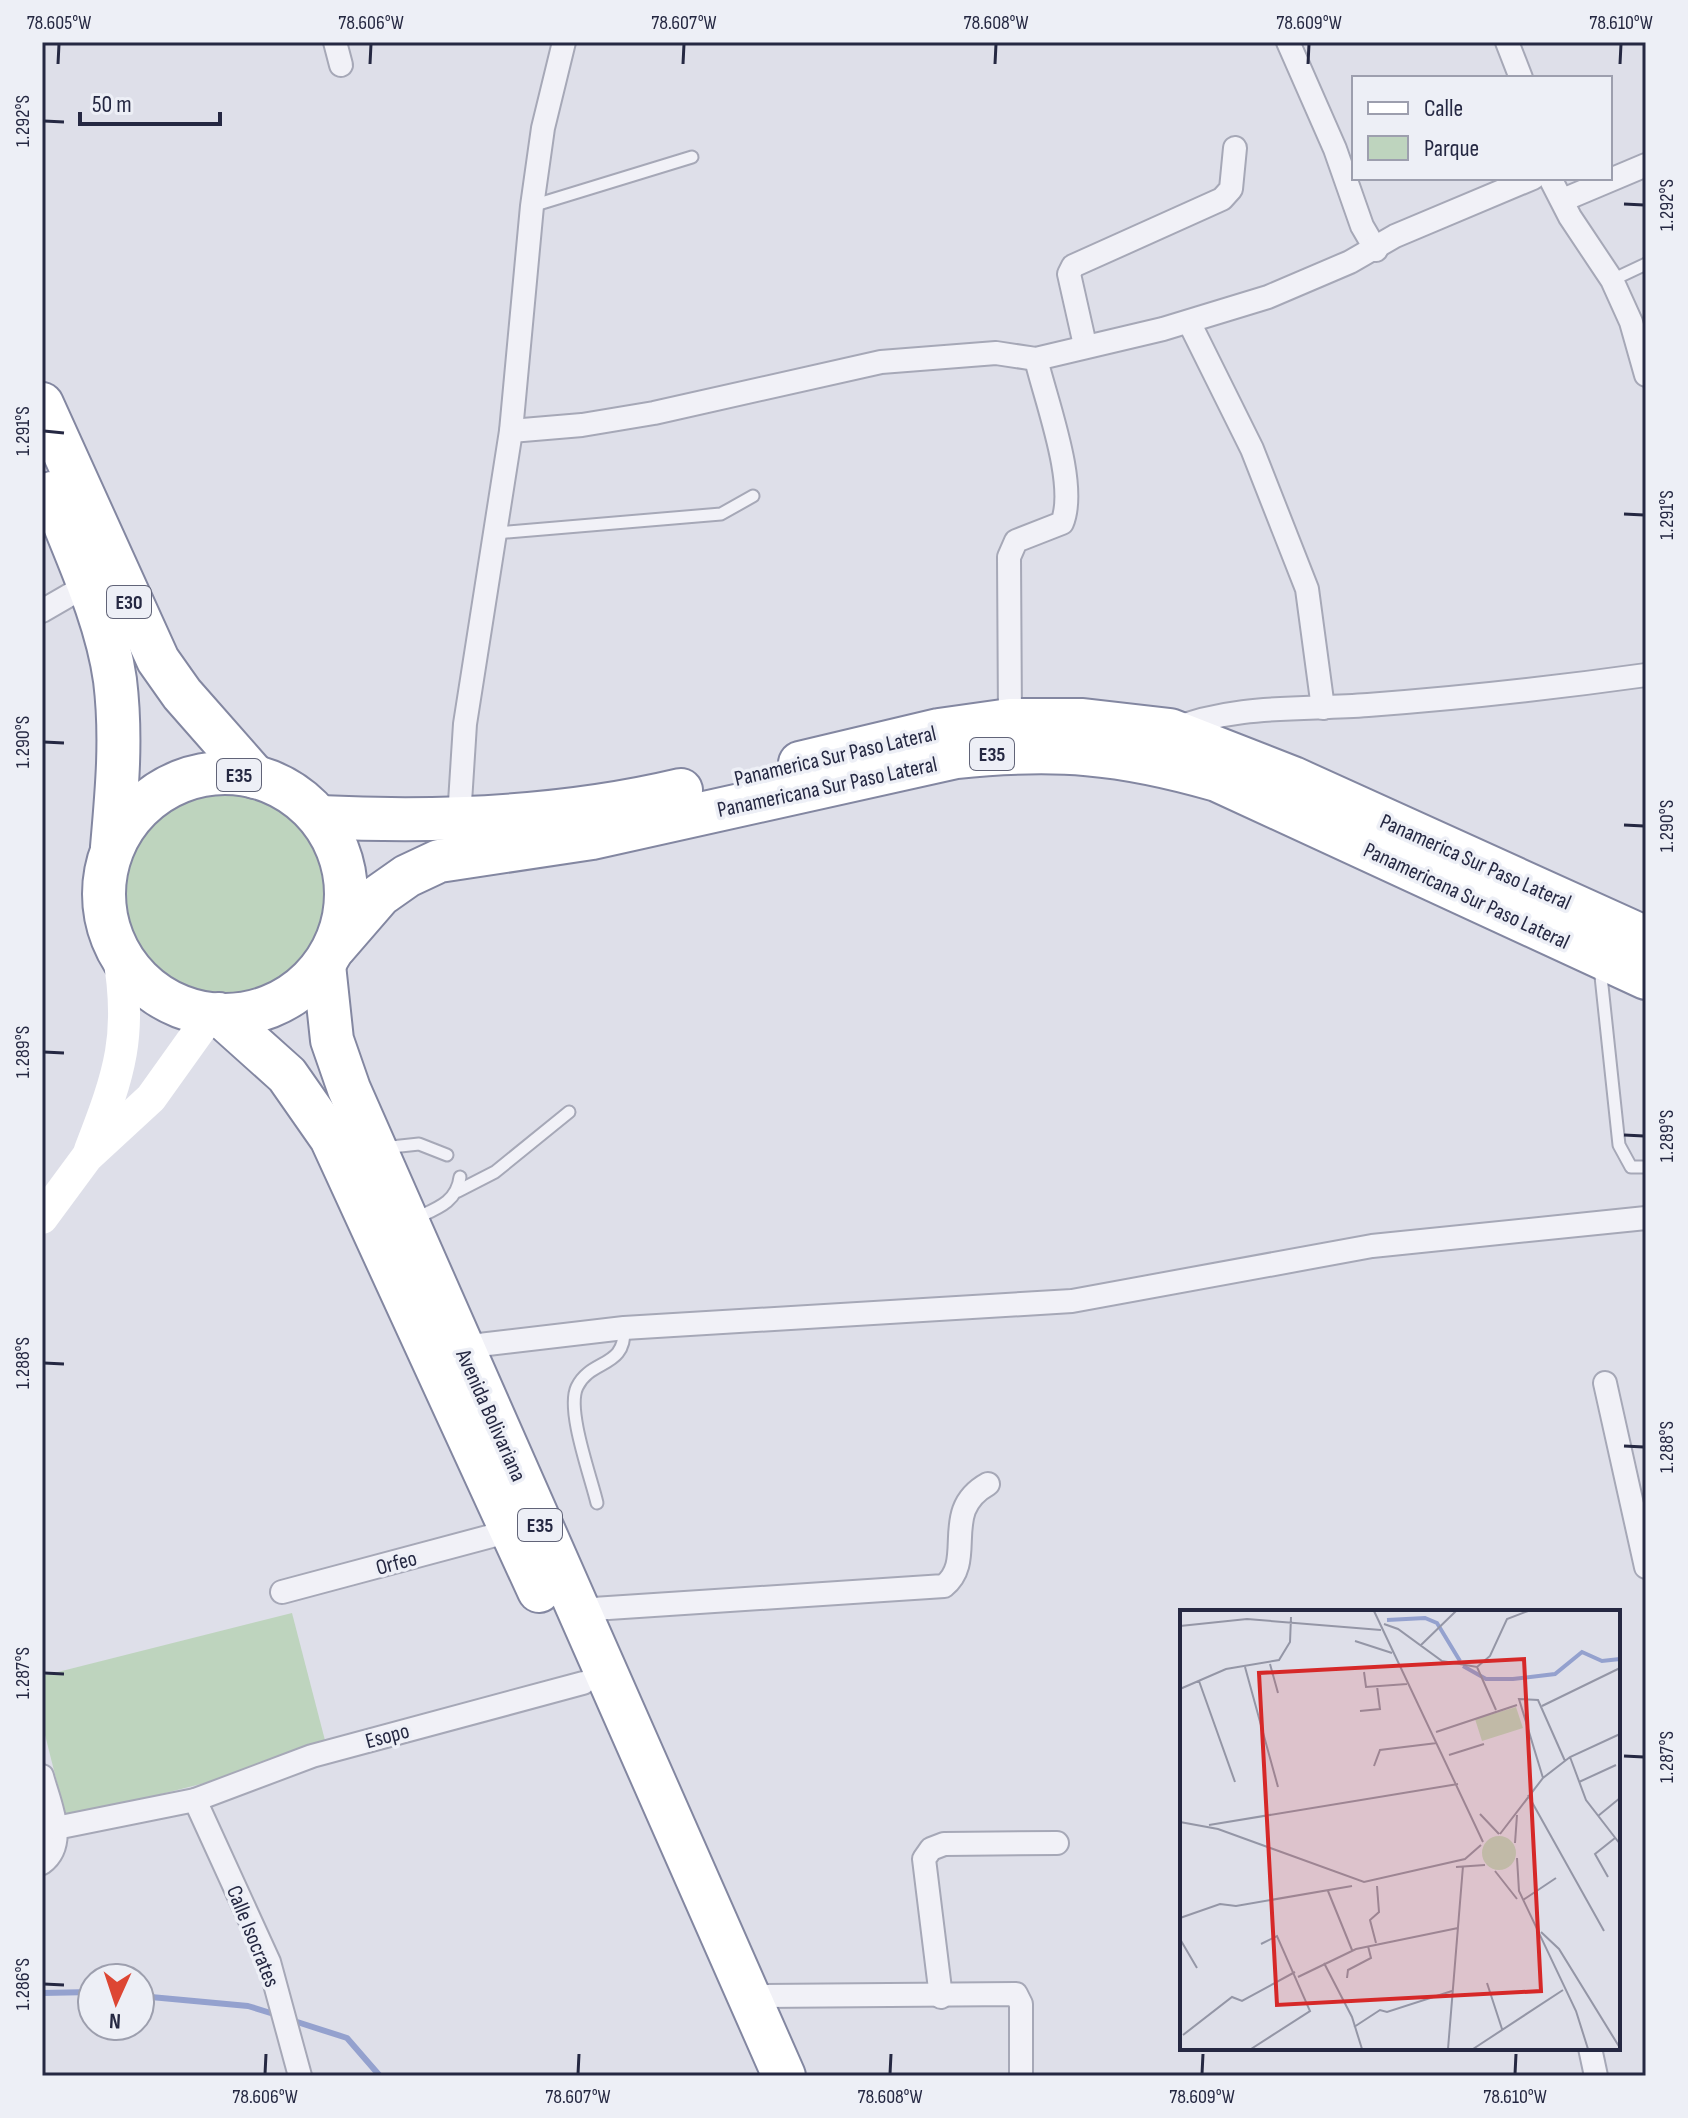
<svg xmlns="http://www.w3.org/2000/svg" width="1688" height="2118" font-family="'Sofia Sans Condensed',sans-serif">
<rect width="100%" height="100%" fill="#dedfe9"/>
<g fill="#bed4be">
<circle cx="225" cy="893" r="107"/>
<path d="M292,1613L328,1752L66,1818L42,1723V1676Z"/>
</g>
<g fill="none" stroke-linecap="round" stroke-linejoin="round">
<g stroke="#94a1ce" stroke-width="6">
<path d="M42,1993L92,1992"/>
<path d="M140,1996L248,2006L277,2015"/>
<path d="M291,2020L347,2038L380,2076"/>
</g>
<g stroke="#a6a8b7" stroke-width="15">
<g id="lane">
<path d="M532,206L692,157"/>
<path d="M1612,280L1646,264"/>
<path d="M495,533L721,514L753,496"/>
<path d="M1600,967L1619,1145L1631,1167H1646"/>
<path d="M382,1148L419,1144L447,1155"/>
<path d="M458,1191L495,1172L569,1112"/>
<path d="M414,1219C435,1209 457,1203 460,1177"/>
<path d="M597,1503C591,1477 566,1410 577,1387C591,1358 626,1369 624,1328"/>
</g>
</g>
<g stroke="#a6a8b7" stroke-width="26">
<g id="street">
<path d="M335,42L341,65"/>
<path d="M1288,42L1335,149L1362,226L1376,250"/>
<path d="M1507,42L1521,78"/>
<path d="M1550,178L1570,217L1612,280L1631,322L1646,375"/>
<path d="M1563,200L1646,165"/>
<path d="M1189,322L1252,449L1307,589L1323,708"/>
<path d="M1085,345L1069,274L1073,266L1222,199L1231,189L1235,148"/>
<path d="M511,431L582,425L654,413L881,362L996,353L1036,359L1163,329L1268,297L1350,262L1395,236L1533,178"/>
<path d="M42,611L87,585"/>
<path d="M1010,720L1009,557L1016,541L1062,523C1078,485 1046,401 1036,359"/>
<path d="M1171,730C1234,704 1301,710 1368,705C1462,698 1553,688 1646,675"/>
<path d="M459,818L465,724L511,431L532,206L543,128L564,42"/>
<path d="M462,1347L624,1328L1072,1301L1372,1246L1646,1218"/>
<path d="M1605,1383L1646,1567"/>
<path d="M282,1592L510,1531"/>
<path d="M578,1610L944,1586C977,1560 939,1511 988,1484"/>
<path d="M42,1776C49,1803 69,1843 42,1863"/>
<path d="M195,1800L269,1962L300,2076"/>
<path d="M56,1828L195,1800L312,1756L583,1683"/>
<path d="M748,1996L1016,1994L1021,2004V2076"/>
<path d="M941,1997L924,1859L931,1849L944,1844L1057,1843"/>
<path d="M1590,2048L1596,2076"/>
</g>
</g>
<g stroke="#8387a1" stroke-width="46">
<g id="highway">
<path d="M42,404L158,660L182,694L255,777"/>
<path d="M52,493C75,553 106,616 115,680C122,737 117,791 112,847"/>
<path d="M800,763L939,730L1010,720H1083L1170,730L1293,778L1646,938"/>
<circle cx="225" cy="894" r="121"/>
<path d="M319,817C440,823 563,818 681,790"/>
<path d="M335,947L380,895L407,876L439,861L592,838L956,757C1056,747 1120,752 1217,780L1646,978"/>
<path d="M324,965L332,1040L349,1089L784,2076"/>
<path d="M219,1014L287,1075L331,1138L539,1591"/>
</g>
</g>
<use href="#lane" stroke="#f1f1f7" stroke-width="11"/>
<use href="#street" stroke="#f1f1f7" stroke-width="22"/>
<g stroke="#fff" stroke-width="32">
<path d="M90,1150C120,1073 133,1034 118,951"/>
<path d="M42,1218L87,1157L151,1098L211,1014"/>
</g>
<use href="#highway" stroke="#fff" stroke-width="42"/>
</g>
<path fill="none" stroke="#252842" stroke-width="3" d="M58,64L59,44M370,64L371,44M683,64L684,44M995,64L996,44M1308,64L1309,44M1620,64L1621,44M44,121L64,122M1624,204L1644,205M44,431L64,433M1624,514L1644,515M44,742L64,743M1624,825L1644,826M44,1052L64,1053M1624,1135L1644,1136M44,1363L64,1364M1624,1446L1644,1447M44,1673L64,1674M1624,1756L1644,1757M44,1984L64,1985M265,2074L266,2054M578,2074L579,2054M890,2074L891,2054M1202,2074L1203,2054M1515,2074L1516,2054"/>
<g text-anchor="middle" stroke-width="7" stroke-linejoin="round" paint-order="stroke">
<g fill="#edeff6" stroke="#616478" stroke-width="2">
<rect x="107" y="586" width="44" height="32" rx="6"/>
<rect x="970" y="738" width="44" height="32" rx="6"/>
<rect x="217" y="759" width="44" height="32" rx="6"/>
<rect x="518" y="1509" width="44" height="32" rx="6"/>
</g>
<g font-size="20" font-weight="bold" fill="#252842">
<text x="129" y="609">E30</text>
<text x="992" y="761">E35</text>
<text x="239" y="782">E35</text>
<text x="540" y="1532">E35</text>
</g>
<g font-size="22" fill="#252842" stroke="#edeff6">
<text transform="translate(835 755) rotate(-13)" y="8">Panamerica Sur Paso Lateral</text>
<text transform="translate(827 786) rotate(-12)" y="8">Panamericana Sur Paso Lateral</text>
<text transform="translate(1476 861) rotate(24)" y="8">Panamerica Sur Paso Lateral</text>
<text transform="translate(1467 895) rotate(25)" y="8">Panamericana Sur Paso Lateral</text>
<text transform="translate(492 1415) rotate(66)" y="8">Avenida Bolivariana</text>
<text transform="translate(396 1562) rotate(-15)" y="8">Orfeo</text>
<text transform="translate(387 1735) rotate(-15)" y="8">Esopo</text>
<text transform="translate(254 1936) rotate(68)" y="8">Calle Isocrates</text>
</g>
</g>
<g transform="translate(1180 1610)">
<rect width="440" height="440" fill="#dedfe9"/>
<path d="M336,97L343,118L302,131L295,109ZM302 243a17 17 0 1 1 34 0a17 17 0 1 1-34 0Z" fill="#bed4be"/>
<path fill="none" stroke="#94a1ce" stroke-width="4" d="M207,10L245,8L257,13L280,51M283,56L306,69H333L375,64L402,42L422,51L440,49"/>
<path fill="none" stroke="#9496a6" stroke-width="2" d="M194,1L303,232M204,14L218,19L262,51L297,57L310,46L327,9L348,1M0,16L67,9L201,20M175,31L212,43M241,35L276,1M90,54L98,83M65,57L98,177M297,57L316,100M184,62L186,77L227,74M19,71L55,172M0,79L46,59L99,50L110,32L111,7M362,96L440,58M180,101L200,99L197,76M256,122L337,95M269,145L304,134M390,147L406,190L440,234M194,156L200,140L257,133M363,168L339,89L358,90L385,151M399,172L436,155M348,185L424,321M300,204L319,224M418,206L440,188M0,212L38,219L184,272L285,249L301,235M29,215L278,174M320,224L363,168L390,147L440,124M335,233L337,205M337,248L339,281L396,401L408,439M276,257L305,255M315,261L337,289M428,267L415,244L435,228M148,281L172,340M343,290L376,268M0,308L40,294L56,296L172,276M361,322L379,339L440,438M0,329L17,358M196,333L190,310L199,302L197,276M144,353L172,407L182,439M118,367L176,339L278,318M167,368L168,360L191,348L188,336M307,373L322,419M174,417L200,400L207,402L272,381M3,425L52,387L62,391L115,362M71,439L130,401L97,326L81,334M268,439L283,256M293,439L383,380"/>
<path fill="#d62828" fill-opacity="0.15" stroke="#d62828" stroke-width="4" d="M344,49L361,381L97,395L79,63Z"/>
<rect width="440" height="440" fill="none" stroke="#252842" stroke-width="4"/>
</g>
<rect width="1688" height="2118" fill="none" stroke="#edeff6" stroke-width="88"/>
<rect x="1352" y="76" width="260" height="104" fill="#edeff6" stroke="#9d9fae" stroke-width="2"/>
<rect x="1368" y="102" width="40" height="12" fill="#ffffff" stroke="#9d9fae" stroke-width="2"/>
<text x="1424" y="116" font-size="24" fill="#252842">Calle</text>
<rect x="1368" y="136" width="40" height="24" fill="#bed4be" stroke="#9d9fae" stroke-width="2"/>
<text x="1424" y="156" font-size="24" fill="#252842">Parque</text>
<g transform="translate(116 2002) rotate(183)"><circle r="38" fill="#edeff6" stroke="#9d9fae" stroke-width="2"/>
<path d="M0-6L14 30L0 20L-14 30Z" fill="#dd4633"/>
<text y="-12" font-size="22" font-weight="bold" text-anchor="middle" fill="#252842">N</text>
</g>
<path d="M80 112v12h140v-12" fill="none" stroke="#252842" stroke-width="4"/>
<text x="92" y="112" font-size="24" fill="#252842" stroke="#edeff6" stroke-width="6" paint-order="stroke">50 m</text>
<rect x="44" y="44" width="1600" height="2030" fill="none" stroke="#252842" stroke-width="3"/>
<g font-size="20" text-anchor="middle" fill="#252842">
<text x="59" y="29">78.605°W</text>
<text x="371" y="29">78.606°W</text>
<text x="684" y="29">78.607°W</text>
<text x="996" y="29">78.608°W</text>
<text x="1309" y="29">78.609°W</text>
<text x="1621" y="29">78.610°W</text>
<text transform="translate(22 121) rotate(-90)" y="7">1.292°S</text>
<text transform="translate(1666 205) rotate(-90)" y="7">1.292°S</text>
<text transform="translate(22 431) rotate(-90)" y="7">1.291°S</text>
<text transform="translate(1666 515) rotate(-90)" y="7">1.291°S</text>
<text transform="translate(22 742) rotate(-90)" y="7">1.290°S</text>
<text transform="translate(1666 826) rotate(-90)" y="7">1.290°S</text>
<text transform="translate(22 1052) rotate(-90)" y="7">1.289°S</text>
<text transform="translate(1666 1136) rotate(-90)" y="7">1.289°S</text>
<text transform="translate(22 1363) rotate(-90)" y="7">1.288°S</text>
<text transform="translate(1666 1447) rotate(-90)" y="7">1.288°S</text>
<text transform="translate(22 1673) rotate(-90)" y="7">1.287°S</text>
<text transform="translate(1666 1757) rotate(-90)" y="7">1.287°S</text>
<text transform="translate(22 1984) rotate(-90)" y="7">1.286°S</text>
<text x="265" y="2103">78.606°W</text>
<text x="578" y="2103">78.607°W</text>
<text x="890" y="2103">78.608°W</text>
<text x="1202" y="2103">78.609°W</text>
<text x="1515" y="2103">78.610°W</text>
</g>
</svg>
